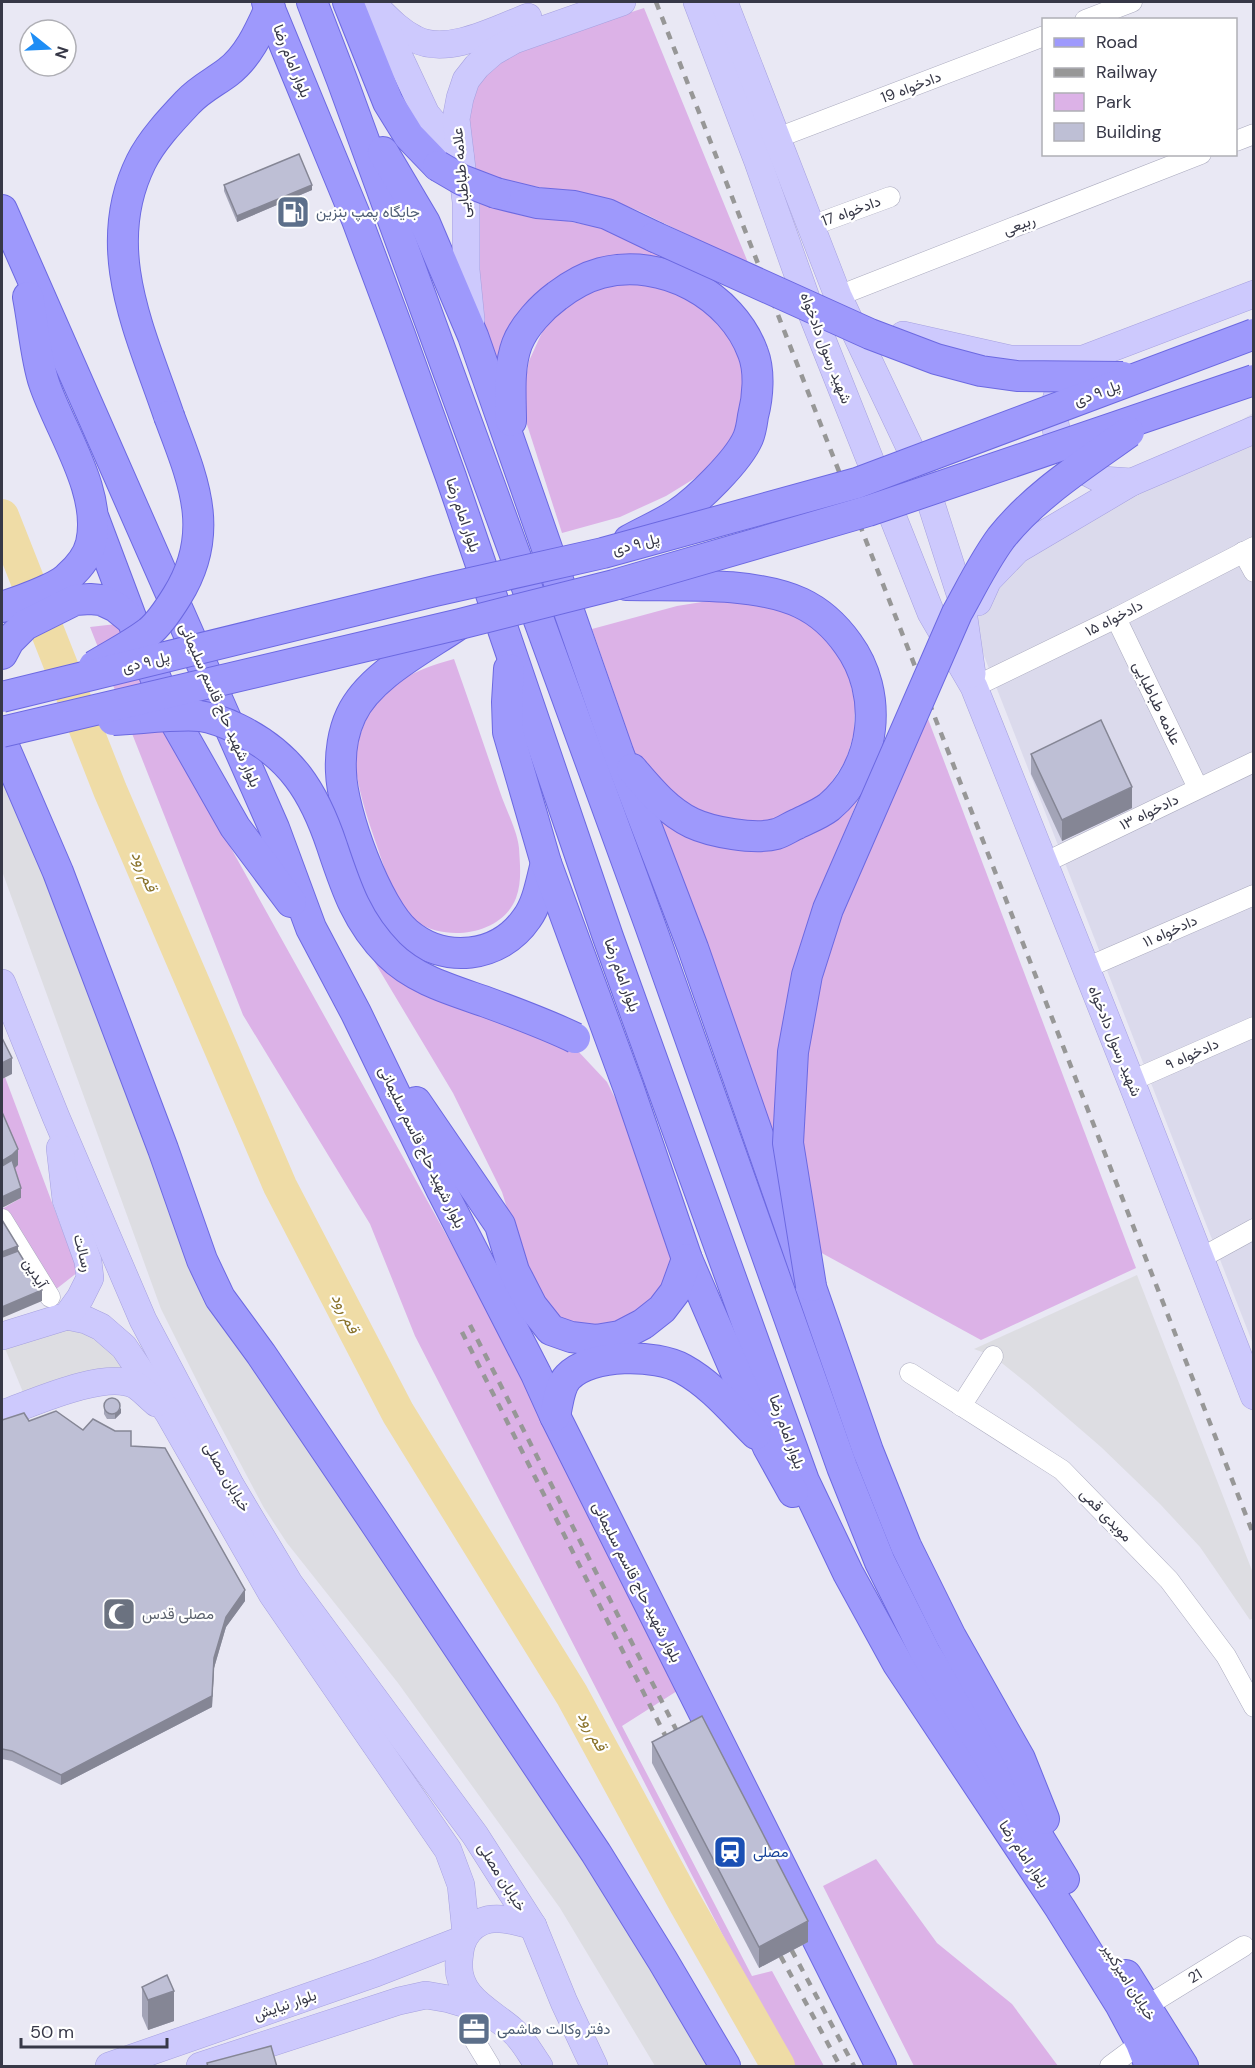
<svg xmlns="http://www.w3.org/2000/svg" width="1255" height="2068" font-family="'DM Sans',Vazirmatn,sans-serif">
<rect width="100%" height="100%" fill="#e9e8f4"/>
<path fill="#dbdaec" d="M1253,413V1344L961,597Z"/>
<g fill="#dcb2e7">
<path d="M644,8L749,265L639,211L606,198L508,182L476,172L466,122L476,83L516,50Z"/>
<path d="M478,203L520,215L567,221L597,227L629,239L661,255L659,261L595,264L497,373L486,335L480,303Z"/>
<path d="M603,284H633L668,288L689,296L734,339L743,361L747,392L731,444L705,472L666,496L620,517L562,533L521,406L529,361L544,328L574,298Z"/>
<path d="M708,601L742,602L770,606L794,616L815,629L832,645L848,673L855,703L854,733L846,760L829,786L806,806L773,820L745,824L685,807L655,781L634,751L592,629L677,606Z"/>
<path d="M125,623L168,735L487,1308L677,1691L622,1726L752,1976L772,1971L824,2066H790L415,1336L370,1224L243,1015L90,627Z"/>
<path d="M454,659C470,704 485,748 500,792C506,810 517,830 519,848C520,865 522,882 516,898C502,934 449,942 418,923C398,911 385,870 378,849C369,823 360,797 356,770C354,757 358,741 362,730C377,687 412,670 454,659Z"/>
<path d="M925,711L1136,1268L981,1340L818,1251L802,1135L805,1053L816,990L843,903Z"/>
<path d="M861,792L821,890L801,946L785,1008L776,1093L777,1152L646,805L728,848Z"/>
<path d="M374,961L404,983L577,1050L607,1082L626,1120L671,1249L670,1271L662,1294L620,1327L559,1324L525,1265L502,1192L453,1093Z"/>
<path d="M5,1077L78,1272L55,1290L2,1209L21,1198L2,1128V1078Z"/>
<path d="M876,1859L937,1943L1012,2004L1058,2066H914L823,1886Z"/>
</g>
<g fill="#dddde2">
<path d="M2,768L187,1239L588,1856L715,2066H655L560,1908L398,1683L287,1543L264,1508L204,1395L161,1309L2,871Z"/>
<path d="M1137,1275L1253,1573V1618L1250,1620L1200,1547L1160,1504L1101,1447L1028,1384L993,1356L974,1349Z"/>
<path d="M72,1328L91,1331L139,1380L25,1397L4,1346Z"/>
</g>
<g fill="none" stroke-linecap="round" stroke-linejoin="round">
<path stroke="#efdca6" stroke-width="34" d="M2,516L110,790L280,1186L398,1413L572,1695L684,1901L778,2066"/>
<g stroke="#ababbf" stroke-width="21">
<g id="street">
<path d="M1085,20L1132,2"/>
<path d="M777,138L1044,36"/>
<path d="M1236,141L1254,134"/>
<path d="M811,226L890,197"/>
<path d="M838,296L1201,154"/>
<path d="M1243,552L1254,572"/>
<path d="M1116,618L1198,788"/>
<path d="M974,687L1116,618L1254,547"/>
<path d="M1044,863L1254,762"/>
<path d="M1086,968L1254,895"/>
<path d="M1131,1081L1254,1027"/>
<path d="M2,1219L50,1297"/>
<path d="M1199,1259L1254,1229"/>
<path d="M910,1373L1062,1470L1169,1580L1226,1656L1254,1707"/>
<path d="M961,1406L993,1356"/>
<path d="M1145,2007L1244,1946"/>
<path d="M475,2041L490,2066"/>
<path d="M1110,2066L1141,2043"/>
</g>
</g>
<g stroke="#a6a1df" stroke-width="28">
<g id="secondary">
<path d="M374,2L375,6C388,19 399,31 415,39C447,56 497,29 528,17"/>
<path d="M697,2L758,162L810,309L931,613L974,687L1131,1081L1254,1396"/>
<path d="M724,2L838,296L920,469L961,597L972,674"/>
<path d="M380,16L426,114L460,154"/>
<path d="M471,320L466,270V202L456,119L460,98L466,80L477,66L493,52L514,40L622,2"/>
<path d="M903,335L1010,359H1083L1254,294"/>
<path d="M1059,390L1053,410L1058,441L1075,466L1102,480L1132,482"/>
<path d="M978,602L988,580L1017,550L1132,482L1254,430"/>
<path d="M2,983L56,1117L143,1320L231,1486L289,1583L475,1835L533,1926L564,2002L594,2066"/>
<path d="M67,1316L86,1320L101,1327L124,1347L169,1414L272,1594L448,1850L461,1885L466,1934"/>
<path d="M2,1336L67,1316L80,1298L90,1278L88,1261L66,1200L60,1148"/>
<path d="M2,1414C33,1403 104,1370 135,1385C142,1389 150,1398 156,1403"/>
<path d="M533,1926C511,1920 486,1911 469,1931C461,1940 460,1949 459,1961C456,1997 489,2010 512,2030C523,2039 531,2055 539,2066"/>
<path d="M109,2066L376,1973L461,1940"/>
<path d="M200,2066L399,2001L426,1995L449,1999L483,2009"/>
</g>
</g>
<g stroke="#6c69e1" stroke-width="32">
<g id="primary">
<path d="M267,2L357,220L400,335L451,477L608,937L804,1481L848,1573L898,1664L1060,1908L1120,2004L1141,2043L1150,2066"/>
<path d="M312,2L342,80L650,925L842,1467L880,1562L925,1652L1064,1879"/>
<path d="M348,2L388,102L409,136L438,166"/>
<path d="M383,152L425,223L473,336L618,752L693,948L868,1451L906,1546L951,1637L1020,1759L1044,1819"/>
<path d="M496,193L537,203L574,206L607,214L655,237"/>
<path d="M2,210L274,828L311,928L356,1013L442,1191L536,1374L555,1416L881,2066"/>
<path d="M169,416C141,333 98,249 141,162C152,140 171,120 188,102C200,89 215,82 228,72C249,56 260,30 270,8"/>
<path d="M511,421C511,396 508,368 517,344C524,326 542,307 557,296C570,286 586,277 601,273C662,257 732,295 753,353C760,371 758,397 753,416C752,423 751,431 748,438C738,461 698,500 677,514C662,524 645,531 629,540"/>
<path d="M94,519L132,620"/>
<path d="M626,585C678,586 753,581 801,603C820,612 836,627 848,644C884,693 877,767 829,807C820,814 807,819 797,824C790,827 783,832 776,834C755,840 711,832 692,823C667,811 649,789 632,769"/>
<path d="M2,607C17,602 57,588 68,577C78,568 88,556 91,543C103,492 60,431 44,383C36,360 33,322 28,297"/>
<path d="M458,625C423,649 369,676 351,715C343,732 340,754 341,772C342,812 377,908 407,933C444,964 499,959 527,918C538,903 541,881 546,863"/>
<path d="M2,654L9,641L25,625L75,600L90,599L101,600L116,607L132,620L169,711L235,827L291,902"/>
<path d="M509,669L507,702L508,732L546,863L629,1089L687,1259L768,1447L793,1492"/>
<path d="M2,742L58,872L163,1149L202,1260L220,1298L261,1354L376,1524L596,1853L663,1961L725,2066"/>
<path d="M416,1102L500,1225L514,1271L532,1306L551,1330L571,1337L596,1340L620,1336L643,1324L662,1309L675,1292L687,1259"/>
<path d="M555,1416C558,1404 559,1386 568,1377C591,1353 656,1354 683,1369C712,1385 733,1411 756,1434"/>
<path d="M1126,1975L1183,2066"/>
</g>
</g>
<use href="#street" stroke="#fff" stroke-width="20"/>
<use href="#secondary" stroke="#cdc9fd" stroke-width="27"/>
<use href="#primary" stroke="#9e99fc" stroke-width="30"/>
<g stroke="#979797" stroke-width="4.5" stroke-dasharray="8 8" stroke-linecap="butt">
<path d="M656,2L1254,1536"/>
<path d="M470,1325L684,1745"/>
<path d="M462,1332L673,1751"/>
<path d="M784,1936L854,2066"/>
<path d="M773,1942L840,2066"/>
</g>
<g stroke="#6c69e1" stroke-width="32" stroke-linecap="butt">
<g id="primary-bridge">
<path d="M438,166L462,180L496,193"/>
<path d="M655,237L870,334L936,359L981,371L1017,376L1123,377"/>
<path d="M94,666C112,655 132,645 149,632C160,623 169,609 177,596C217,532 193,480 169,416"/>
<path d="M2,697L435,591L603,553L857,483L1254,334"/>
<path d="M113,720C139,719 175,714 200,716C213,718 226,723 238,729C291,755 314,792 332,846C346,888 357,922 389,954C415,980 452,990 486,1002C516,1013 546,1024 575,1038"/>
<path d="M2,732L460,624L614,585L868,511L1254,380"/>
<path d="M811,1286L788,1143L793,1052L807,975L828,909L957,613C971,588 984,561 1001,538C1036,494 1085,464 1129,432"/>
</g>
</g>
<use href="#primary-bridge" stroke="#9e99fc" stroke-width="30"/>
</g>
<g fill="#a3a4b7">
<path d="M224,185L312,190L237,222L224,191Z"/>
<path d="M1031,754L1132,808L1062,841L1031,774Z"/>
<path d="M104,1409L121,1413L115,1419H107L104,1414Z"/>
<path d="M2,1420L29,1421L83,1430L131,1446L245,1601L226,1627L214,1668L212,1707L61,1785L12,1761L2,1759Z"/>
<path d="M652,1742L808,1942L759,1968L652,1763Z"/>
<path d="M142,1987L174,2021L148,2030L142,2016Z"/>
</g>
<g fill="#858695">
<path d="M312,185V190L237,222V216Z"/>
<path d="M1132,787V808L1062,841V820Z"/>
<path d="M12,1058V1074L2,1079V1063Z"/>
<path d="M18,1149V1165L12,1171L2,1176V1161Z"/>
<path d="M21,1188V1198L2,1208V1197Z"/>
<path d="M18,1246V1262L2,1268V1252Z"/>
<path d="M42,1290V1301L2,1318V1307Z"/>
<path d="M121,1408V1413L115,1419V1414Z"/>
<path d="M245,1590V1601L226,1627L214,1668L212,1707L61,1785V1775L214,1658L226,1617Z"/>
<path d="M808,1921V1942L759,1968V1947Z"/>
<path d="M174,1991V2021L148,2030V2000Z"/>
</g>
<g fill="#bebfd5" stroke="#858695" stroke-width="1.5">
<path d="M299,154L312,185L237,216L224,185Z"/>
<path d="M1101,720L1132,787L1062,820L1031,754Z"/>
<path d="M2,1038L12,1058L2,1063Z"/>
<path d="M2,1112L18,1149L12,1155L2,1161Z"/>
<path d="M12,1160L21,1188L2,1197V1166Z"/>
<path d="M2,1220L18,1246L2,1252Z"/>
<path d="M18,1251L42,1290L2,1307V1257Z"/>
<circle cx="112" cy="1406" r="8"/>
<path d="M56,1411L83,1430L93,1419L115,1431H131V1446L165,1448L245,1590L226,1617L214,1658L212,1696L61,1775L12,1751L2,1749V1420L24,1413L29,1421Z"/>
<path d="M702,1716L808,1921L759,1947L652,1742Z"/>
<path d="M167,1975L174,1991L148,2000L142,1987Z"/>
<path d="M271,2046L277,2067H208L207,2063Z"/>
</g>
<defs>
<g id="fuel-square" transform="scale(1.725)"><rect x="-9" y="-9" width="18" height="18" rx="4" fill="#5c6f8a" stroke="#fff"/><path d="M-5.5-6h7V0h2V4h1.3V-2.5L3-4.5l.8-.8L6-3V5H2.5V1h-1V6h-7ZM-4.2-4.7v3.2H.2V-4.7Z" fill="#fff"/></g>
<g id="mosque-square" transform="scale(1.725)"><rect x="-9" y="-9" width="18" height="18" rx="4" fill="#6b7280" stroke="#fff"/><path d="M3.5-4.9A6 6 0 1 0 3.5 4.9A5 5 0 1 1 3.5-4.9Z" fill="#fff"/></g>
<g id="station-square" transform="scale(1.725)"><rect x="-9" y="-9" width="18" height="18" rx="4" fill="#1a4fb4" stroke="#fff"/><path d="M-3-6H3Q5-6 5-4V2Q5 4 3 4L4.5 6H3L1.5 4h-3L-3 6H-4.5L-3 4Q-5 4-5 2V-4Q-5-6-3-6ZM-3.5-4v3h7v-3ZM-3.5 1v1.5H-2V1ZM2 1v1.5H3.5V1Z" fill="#fff"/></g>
<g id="office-square" transform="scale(1.725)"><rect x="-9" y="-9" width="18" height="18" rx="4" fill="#5c6f8a" stroke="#fff"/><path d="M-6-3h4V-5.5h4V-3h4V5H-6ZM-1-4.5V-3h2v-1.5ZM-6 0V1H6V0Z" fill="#fff"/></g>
</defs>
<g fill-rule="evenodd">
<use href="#fuel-square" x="293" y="212"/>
<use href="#mosque-square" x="119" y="1614"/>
<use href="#station-square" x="730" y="1852"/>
<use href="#office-square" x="474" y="2029"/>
</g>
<g text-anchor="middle" stroke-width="4.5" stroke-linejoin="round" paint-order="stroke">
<g font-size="15" fill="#373847" stroke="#fff">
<text transform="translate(292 61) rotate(68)" y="5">بلوار امام رضا</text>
<text transform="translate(911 87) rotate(-21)" y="5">دادخواه 19</text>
<text transform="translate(461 173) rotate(-95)" y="5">علامه طباطبایی</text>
<text transform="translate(851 211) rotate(-20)" y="5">دادخواه 17</text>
<text transform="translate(1019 225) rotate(-21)" y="5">ربیعی</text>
<text transform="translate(826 348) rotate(69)" y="5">شهید رسول دادخواه</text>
<text transform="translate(1097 393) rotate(-21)" y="5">پل ۹ دی</text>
<text transform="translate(463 515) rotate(71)" y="5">بلوار امام رضا</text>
<text transform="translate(636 544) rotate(-15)" y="5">پل ۹ دی</text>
<text transform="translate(1114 618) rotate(-27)" y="5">دادخواه ۱۵</text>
<text transform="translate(146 662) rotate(-14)" y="5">پل ۹ دی</text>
<text transform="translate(1157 703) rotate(64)" y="5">علامه طباطبایی</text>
<text transform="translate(220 705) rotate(66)" y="5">بلوار شهید حاج قاسم سلیمانی</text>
<text transform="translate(1149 812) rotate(-26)" y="5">دادخواه ۱۳</text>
<text transform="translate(1170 931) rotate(-24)" y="5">دادخواه ۱۱</text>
<text transform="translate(622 975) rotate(70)" y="5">بلوار امام رضا</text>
<text transform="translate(1115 1041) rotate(68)" y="5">شهید رسول دادخواه</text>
<text transform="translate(1192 1054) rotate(-24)" y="5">دادخواه ۹</text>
<text transform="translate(422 1147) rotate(64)" y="5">بلوار شهید حاج قاسم سلیمانی</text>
<text transform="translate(83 1253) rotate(76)" y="5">رسالت</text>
<text transform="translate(35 1273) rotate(58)" y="5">آیدین</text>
<text transform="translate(787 1432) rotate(70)" y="5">بلوار امام رضا</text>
<text transform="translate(227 1477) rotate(60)" y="5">خیابان مصلی</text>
<text transform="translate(1106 1515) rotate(46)" y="5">مویدی قمی</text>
<text transform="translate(637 1582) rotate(63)" y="5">بلوار شهید حاج قاسم سلیمانی</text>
<text transform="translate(1024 1854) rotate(56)" y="5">بلوار امام رضا</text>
<text transform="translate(502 1877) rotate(58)" y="5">خیابان مصلی</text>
<text transform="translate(1195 1976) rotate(-32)" y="5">21</text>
<text transform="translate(1129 1982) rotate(58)" y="5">خیابان امیرکبیر</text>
<text transform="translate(285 2005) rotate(-19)" y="5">بلوار نیایش</text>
</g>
<g font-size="15" fill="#4e5e75" stroke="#fff" text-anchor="start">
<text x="316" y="217">جایگاه پمپ بنزین</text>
<text x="497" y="2034">دفتر وکالت هاشمی</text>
</g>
<g font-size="15" fill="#5b616d" stroke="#fff" text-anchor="start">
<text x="142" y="1619">مصلی قدس</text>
</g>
<g font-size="15" fill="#164399" stroke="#fff" text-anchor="start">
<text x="753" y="1857">مصلی</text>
</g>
<g font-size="16" font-style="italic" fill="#89722a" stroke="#fff">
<text transform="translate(145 871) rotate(67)" y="6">قم رود</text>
<text transform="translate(346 1313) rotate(63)" y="6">قم رود</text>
<text transform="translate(593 1731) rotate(61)" y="6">قم رود</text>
</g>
</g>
<rect width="1255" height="2068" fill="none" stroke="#373847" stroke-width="6"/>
<rect x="1042" y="18" width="195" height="138" fill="#ffffff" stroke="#afafb5" stroke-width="1.5"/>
<rect x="1054" y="38" width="30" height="9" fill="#9e99fc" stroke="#afafb5" stroke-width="1.5"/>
<text x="1096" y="48" font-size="18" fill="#373847">Road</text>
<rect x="1054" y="68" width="30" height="9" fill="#979797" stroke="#afafb5" stroke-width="1.5"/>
<text x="1096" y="78" font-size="18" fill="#373847">Railway</text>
<rect x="1054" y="93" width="30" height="18" fill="#dcb2e7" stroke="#afafb5" stroke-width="1.5"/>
<text x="1096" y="108" font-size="18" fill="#373847">Park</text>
<rect x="1054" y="123" width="30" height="18" fill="#bebfd5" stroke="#afafb5" stroke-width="1.5"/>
<text x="1096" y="138" font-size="18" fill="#373847">Building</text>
<g transform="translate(48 48) rotate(108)"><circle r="28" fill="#ffffff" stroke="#afafb5" stroke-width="1.5"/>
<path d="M0-4.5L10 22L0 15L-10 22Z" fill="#1e8df5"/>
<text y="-9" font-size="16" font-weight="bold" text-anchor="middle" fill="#373847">N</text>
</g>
<path d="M21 2038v9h146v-9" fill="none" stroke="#373847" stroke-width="3"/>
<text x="30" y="2038" font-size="18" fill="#373847" stroke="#ffffff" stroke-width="4.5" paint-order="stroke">50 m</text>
</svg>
